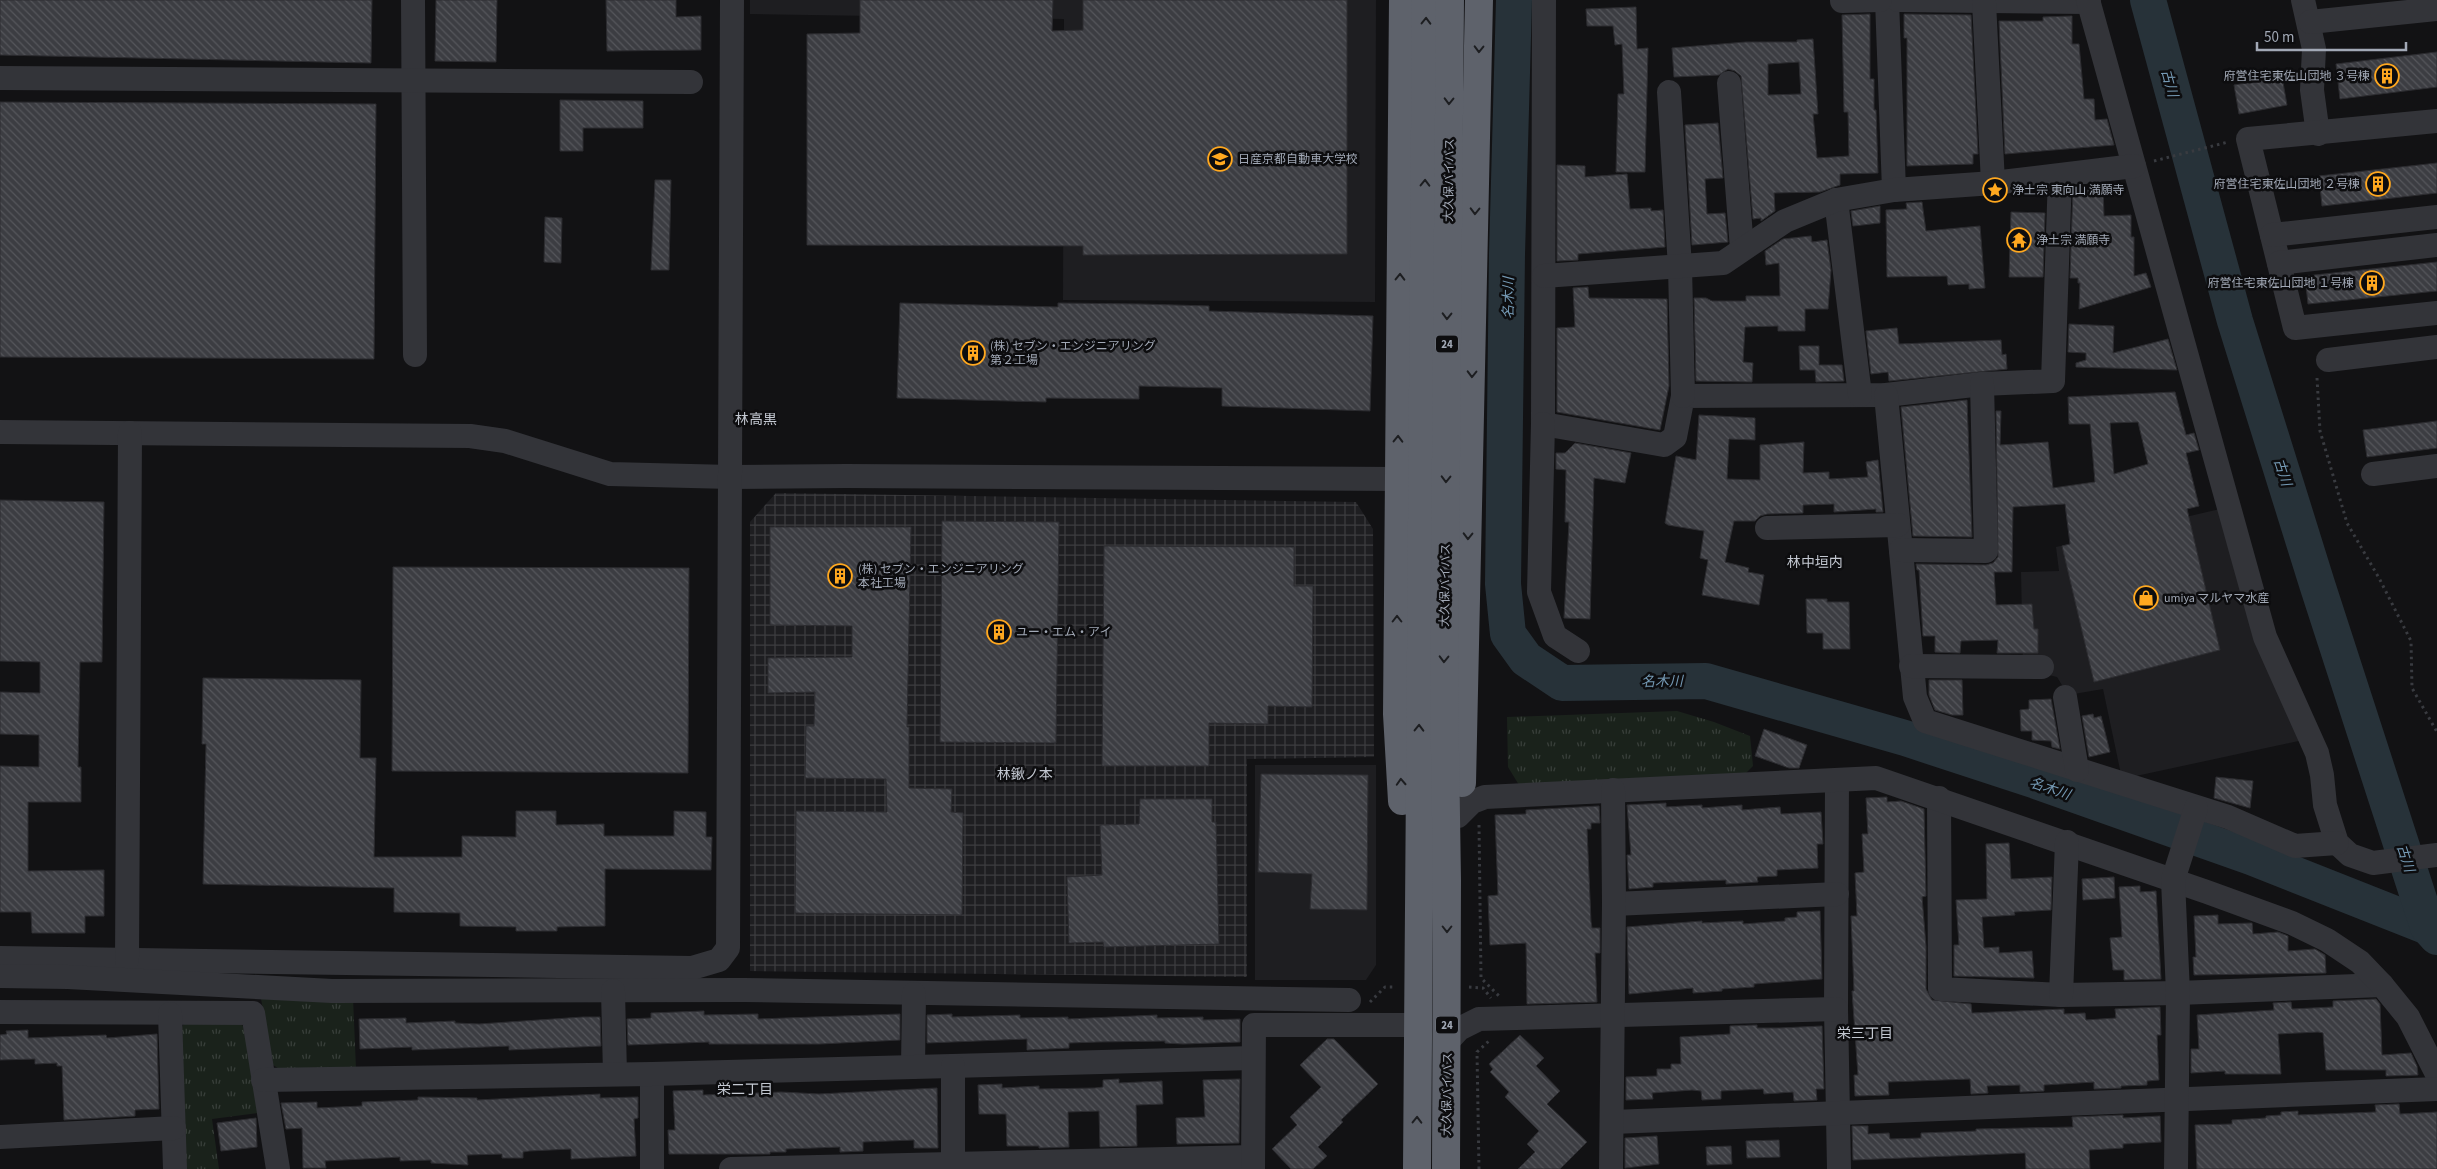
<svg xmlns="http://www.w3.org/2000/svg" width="2437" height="1169" font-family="'Source Sans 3','Noto Sans JP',sans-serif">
<defs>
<pattern id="industrial-grid" width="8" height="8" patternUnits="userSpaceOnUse" patternTransform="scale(1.25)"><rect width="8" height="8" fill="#1e1e21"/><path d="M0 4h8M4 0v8" fill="none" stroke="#3c3c3f"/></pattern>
<pattern id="park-tufts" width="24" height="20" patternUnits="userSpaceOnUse" patternTransform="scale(1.25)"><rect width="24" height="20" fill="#1a221b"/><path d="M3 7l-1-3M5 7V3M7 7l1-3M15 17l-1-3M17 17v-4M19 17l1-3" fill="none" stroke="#383f3a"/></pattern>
<pattern id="building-back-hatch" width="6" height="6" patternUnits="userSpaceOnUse" patternTransform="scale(1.25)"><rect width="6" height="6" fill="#3c3d42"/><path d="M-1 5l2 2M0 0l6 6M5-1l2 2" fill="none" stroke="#55565b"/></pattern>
</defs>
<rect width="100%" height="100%" fill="#121214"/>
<g fill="#1e1e21">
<path d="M750,0H1376L1375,302L1063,300L1064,19L750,14Z"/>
<path d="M2220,509L2303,740L2122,779L2103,689L2068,695L2057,677L2023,669L2021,572L2059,571L2056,547Z"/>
<path d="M1255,765H1376V965L1366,980H1255Z"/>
</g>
<path fill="url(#industrial-grid)" d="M776,493L1356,502L1373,529L1374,757L1247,759V977L750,971V522Z"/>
<g fill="url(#park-tufts)">
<path d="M1677,711L1714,722L1750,736L1753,766L1744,775L1519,785L1508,767L1507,717Z"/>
<path d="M260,993L353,998L356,1069L281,1070L273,1065Z"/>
<path d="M236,1020L246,1029L258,1113L212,1119L219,1169H183L180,1034L183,1025L189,1021Z"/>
</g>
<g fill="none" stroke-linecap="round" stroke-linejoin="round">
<g stroke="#273239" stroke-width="36">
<path d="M1514,0L1507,254L1503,584L1508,634L1526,659L1562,683L1706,681L1905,738L2036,781L2251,857L2428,927"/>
<path d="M2148,0L2235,321L2317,584L2428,927L2437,937"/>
</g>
</g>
<g fill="url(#building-back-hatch)" stroke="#2c2c30" fill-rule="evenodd">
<path d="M0,0H372L371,63L0,55Z"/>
<path d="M436,0H497L496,62L435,61Z"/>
<path d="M606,0H676V17L701,16V50L607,51Z"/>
<path d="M860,0H1053L1052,31L1083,30V0H1347V254L1083,255V246L807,245V34L860,33Z"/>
<path d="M1636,7L1637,49L1648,48L1645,172H1616L1618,94H1624L1622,44L1615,45L1613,26H1587L1586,9Z"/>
<path d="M1870,14V79H1874V110H1876L1878,173L1840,174V185L1820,192L1774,193L1775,211L1761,221V218L1753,219L1741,76L1735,71L1728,69L1719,75L1674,77L1672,48L1746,42H1797V40L1813,39L1818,114H1813L1817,158L1849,156L1848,112H1844L1842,15ZM1799,62L1801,94L1768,95V64Z"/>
<path d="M1904,14L1971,15L1978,154H1973V164L1907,166V38H1904Z"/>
<path d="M2072,16V44H2079L2084,99H2094L2095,120L2107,119L2114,145L2005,154L1999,21H2043V17Z"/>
<path d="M2437,52V87L2340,99L2336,64Z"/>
<path d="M2282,77L2287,105L2239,114L2234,85Z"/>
<path d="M560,100L643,101V128H583V151H560Z"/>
<path d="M0,102L376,104L374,359L0,357Z"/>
<path d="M1718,123L1723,178L1705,179L1707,214L1725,213L1728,242L1692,245L1685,125Z"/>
<path d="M2437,163V193L2322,206L2319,176Z"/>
<path d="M1557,165L1585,166V177L1627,174L1630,209L1651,208V211L1663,210L1665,247L1578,254V260L1557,261Z"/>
<path d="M655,180H671L669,270H651Z"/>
<path d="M2103,186L2104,216L2131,215V237H2134V276L2146,273L2151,287L2079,309L2080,283H2078V278H2070L2073,188Z"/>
<path d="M1922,202L1926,231L1980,226L1985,288L1969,289V284L1948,285L1947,276L1887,277L1886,210L1907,209L1906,203Z"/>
<path d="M1880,206V223L1853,226L1851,211Z"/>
<path d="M2011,212L2045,213L2043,277H2009Z"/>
<path d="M545,217L562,218L561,263L544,262Z"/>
<path d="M1811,236L1812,242L1827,240L1831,270L1828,309H1805V331H1778V326L1745,327L1743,362L1753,363L1752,382L1696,381L1694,298H1706L1712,301H1746V296H1780L1779,263L1766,265L1765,251L1783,239Z"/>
<path d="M2437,262V291L2308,304L2305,276Z"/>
<path d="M1588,287L1589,298L1667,299L1669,386L1660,430L1557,412V328L1575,327L1573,288Z"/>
<path d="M900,303L1058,307V303L1140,304L1209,306V311L1373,316L1370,411L1222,406V388L1139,386V399L1046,398V402L897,398Z"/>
<path d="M2069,324L2114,326L2113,353L2168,339L2177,370L2076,367V363L2086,360V353L2068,352Z"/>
<path d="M1897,328L1899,344L2001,340L2002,355L2006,354L2007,369L1889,381L1888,372L1871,374L1866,331Z"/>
<path d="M1799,346H1819V365H1842L1844,381L1816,382L1815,370H1800Z"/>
<path d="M2175,392L2186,435L2194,433L2199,450L2186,453L2199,506L2187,509L2220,650L2094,682L2062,546L2070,544L2065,504L2013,507L2012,572H1994L1996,605L2032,604L2034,629H2038V653H1997L1998,640L1961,641L1960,653L1935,652V636H1923L1919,570H1917L1916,564L1986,565L1993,563L1998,557L1996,411H2001L2000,445L2048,442L2053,488L2095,482L2090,424H2069L2068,397ZM2138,422L2148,464L2114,474L2110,423Z"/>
<path d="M1967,400L1972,537L1913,536L1901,407Z"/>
<path d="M1699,415L1755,418V440L1729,439L1727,479L1760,480V445L1804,442L1803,473L1829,472V479L1868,477L1866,462L1878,460L1883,512H1876V509L1834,512V504L1803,505V513L1767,514L1760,516L1755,521H1734L1725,562L1749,568L1748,572L1764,575L1759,605L1702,595L1708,560L1700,558L1704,531L1668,525L1665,523L1676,456L1696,460Z"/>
<path d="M2437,421V448L2367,457L2363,430Z"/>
<path d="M1575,443L1631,453L1625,483L1594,478L1590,619L1564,618L1569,522H1565L1566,470L1556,469V453H1565Z"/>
<path d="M0,500L104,502L102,662H80L78,767H81V802H28V871L104,870V916H85V933H32L31,912H0V766L39,767V735L0,734V692L40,693V662L0,661Z"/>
<path d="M942,521L1059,522L1056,743L940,742Z"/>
<path d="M770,527H911L907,727H909V788L952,789L951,812L963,813L962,915L795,913L796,811L887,812L886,779L805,778L806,726H814L815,692L768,693V658L852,657V626L770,625Z"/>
<path d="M1104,546L1294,547V586H1313L1312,707L1268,706V724L1209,723V766H1102Z"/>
<path d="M393,567L689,568L688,773L392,771Z"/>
<path d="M1806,599H1827V602H1849L1850,649H1823V633H1807Z"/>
<path d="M203,678L361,680L360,758H376L374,857H462V836L516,837V811H556V825L604,824V836H674V811L706,812V837H712L711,870L605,869V926L557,927V931H516V927L460,926V913L394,912V888L203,884L206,744H202Z"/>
<path d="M1929,680H1962L1963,715H1952L1935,710L1929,695Z"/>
<path d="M2051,699L2060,749L2052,747L2051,741L2032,740V731H2021L2020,710L2029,709V700Z"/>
<path d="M2093,714L2094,718L2101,716L2110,752L2089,757L2082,716Z"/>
<path d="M1764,729L1807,745L1799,768H1789L1755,756Z"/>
<path d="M1261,774L1368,775L1367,910L1310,909L1312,874L1258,872Z"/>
<path d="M2216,777L2253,781L2250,808L2214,798Z"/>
<path d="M1887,797V802L1901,801L1924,809L1926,896L1922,897L1926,946V989L1932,1000L1971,1004L1972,1013L2064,1009V1014L2085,1013L2086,1020L2116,1018L2115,1009L2160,1007L2161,1035H2157L2159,1080L2147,1081V1085L2121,1086V1088L2094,1089V1082L2044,1085V1091L2020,1092V1085L1987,1086L1988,1093L1971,1094L1970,1079L1888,1082L1889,1095L1855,1096L1854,1075H1858L1852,991H1854L1851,916H1857L1855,873L1864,872L1862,834H1868L1866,798Z"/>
<path d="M1140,799H1212V822H1216L1219,944L1104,947L1103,942L1069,943L1067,877L1102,875L1100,825L1139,824Z"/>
<path d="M1666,803V807L1702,805V808L1742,805V810L1780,807L1781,814L1821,812L1823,844H1817L1818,868L1777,870V876L1757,877L1758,882L1726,884V880L1653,883V887L1629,889L1627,855H1631L1627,805Z"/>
<path d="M1599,806L1600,823H1591V829H1587L1591,922L1592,928H1600V953H1595L1597,1002L1527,1004L1526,943L1490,945L1488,896L1498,895L1495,815L1526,814V810Z"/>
<path d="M2009,843L2011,879L2052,877L2051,910L2014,912L2015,915L1982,917L1984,948L1999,947V953L2032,951L2034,978L1954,976V945H1959L1956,900L1987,899L1986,844Z"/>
<path d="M2114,877L2115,898L2083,900L2082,879Z"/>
<path d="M2140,886V892L2156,891L2161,979L2124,980V970H2113L2110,938L2122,937L2119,887Z"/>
<path d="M1820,911L1822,979L1754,984V987L1722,989V991L1693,993V988L1629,994L1627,927L1702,921V923L1743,921V924L1785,921V918L1797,917V912Z"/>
<path d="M2218,915V924L2252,923L2253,934L2278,932L2288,936V951L2315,949L2325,955L2326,973L2194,975L2193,957H2196L2194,916Z"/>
<path d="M2376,999L2380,1004L2382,1055L2411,1053L2417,1066L2418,1075L2386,1076V1070H2326L2323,1033L2318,1032L2278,1034L2281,1074H2225V1071L2191,1073V1049H2199L2197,1015L2274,1010L2273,1003L2291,1002L2292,1009L2333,1007V1001Z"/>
<path d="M704,1011V1015L758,1014V1019L900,1014V1040L820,1044H709V1042L628,1045L627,1019L651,1018V1013Z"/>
<path d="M952,1014V1017L1020,1015V1018L1068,1017V1019L1157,1015V1018L1203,1017V1020L1240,1019V1042L1183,1044L1165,1043V1041L1097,1042L1069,1043V1048L1027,1050V1039L927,1043V1015Z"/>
<path d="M583,1017H600L601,1046L509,1050V1046L412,1050V1047L360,1049L359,1019L406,1018V1023L455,1021V1023L479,1024Z"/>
<path d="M1757,1025V1028H1780L1822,1026L1824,1089H1816L1817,1100L1794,1101L1793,1092L1764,1094L1763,1089L1721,1091V1099L1702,1100L1701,1091L1692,1090L1652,1093L1653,1099L1626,1100V1077L1657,1076V1069H1671V1064H1681L1680,1037L1730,1034V1026Z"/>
<path d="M28,1030V1038L106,1035L107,1038L157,1034L159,1109L135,1110V1116L64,1120L62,1066H57V1063L35,1064V1059L0,1060V1035L7,1034L6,1031Z"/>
<path d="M1520,1035L1544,1058L1536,1066L1560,1091L1547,1104L1587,1142L1560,1169H1518L1535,1152L1527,1144L1539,1131L1505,1097L1509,1092L1490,1072L1493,1069L1489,1064Z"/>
<path d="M1327,1039H1334L1378,1084L1341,1120L1343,1122L1318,1147L1327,1156L1313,1169H1291L1272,1149L1297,1125L1290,1117L1321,1087L1300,1065Z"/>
<path d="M1119,1079V1083L1162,1081L1163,1104L1136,1105L1137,1146L1100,1147L1099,1111L1068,1112L1069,1147L1039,1148V1146H1007L1006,1114H979L978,1085L1002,1084V1088L1039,1086V1089L1095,1088L1103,1087V1080Z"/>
<path d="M1240,1079L1239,1143L1177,1144L1176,1118L1205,1117L1203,1080Z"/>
<path d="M937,1088L938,1148H914V1140L863,1142V1151L840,1152V1147L786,1149V1152H770V1154H669L668,1130H675L673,1091L703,1090V1095L781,1092L819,1094Z"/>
<path d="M600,1094V1098L638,1097V1118L634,1119L636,1156L571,1159V1149L529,1151L523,1152V1158H502V1154L467,1155L468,1165L431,1163V1160L400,1161V1157L325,1161L326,1168H303L302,1128L286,1129L281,1103L317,1102V1108L362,1106V1102L418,1100V1097L477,1098V1100Z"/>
<path d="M2399,1104L2400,1114L2437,1112V1169H2197L2195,1125L2232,1124V1120L2266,1118V1116L2281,1115V1112L2298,1111V1115L2376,1112L2375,1105Z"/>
<path d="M2123,1115V1118L2160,1116L2161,1142L2123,1144V1148L2089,1150L2090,1169H2026L2025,1153L1853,1160L1852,1126H1868V1134L1889,1133L1890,1139L1921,1138V1133L1976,1131V1129L2073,1127L2072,1117Z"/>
<path d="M256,1118L257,1147L221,1151L217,1123Z"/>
<path d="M1657,1136L1659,1164L1625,1168V1138Z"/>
<path d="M1779,1140L1780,1157L1747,1158L1746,1141Z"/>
<path d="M1731,1146L1732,1164L1707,1165L1706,1147Z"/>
</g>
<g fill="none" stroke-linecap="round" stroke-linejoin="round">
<g stroke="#393b40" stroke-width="3" stroke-dasharray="2.5 4" stroke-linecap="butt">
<path d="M2154,161L2228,142"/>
<path d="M2317,378L2320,431L2347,523L2379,578L2411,641L2412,688L2437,732"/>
<path d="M1479,825L1481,978L1501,998"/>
<path d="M1469,987L1483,988L1491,998"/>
<path d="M1370,1002L1385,987H1395"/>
<path d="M1479,1169L1477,1052L1490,1040"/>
</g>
<g stroke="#333439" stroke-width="24">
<path d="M413,0L415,355"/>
<path d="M1544,0L1543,424L1664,445L1675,437L1683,396L1886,395L1982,384L2053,381L2060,176"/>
<path d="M1887,0L1894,190"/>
<path d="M1898,0L2089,2"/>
<path d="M2088,0L2265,637L2317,753L2322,775L2325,805L2337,843L2350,855L2373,863L2437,855"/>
<path d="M2303,0L2314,49L2312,90L2318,134"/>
<path d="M1842,1L1880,0"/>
<path d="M1984,2L1993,183"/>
<path d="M2310,22L2437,9"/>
<path d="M0,78L691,82"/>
<path d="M1729,83L1742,249"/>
<path d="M1669,92L1680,267L1683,396"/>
<path d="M2437,121L2248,139L2295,328L2437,313"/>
<path d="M1836,200L1860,395"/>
<path d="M2272,235L2437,217"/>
<path d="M2279,263L2437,245"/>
<path d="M1544,276L1723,263L1785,221L1836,200L1894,190L1993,183L2134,166"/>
<path d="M2328,360L2437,347"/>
<path d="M1886,395L1915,697L1925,721L2228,817L2295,846L2337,843"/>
<path d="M1543,424L1539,592L1555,636L1578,651"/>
<path d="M0,432L470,436L505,441L610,474L731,477L846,476L1397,479"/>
<path d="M2373,474L2437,466"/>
<path d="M1767,528L1898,525"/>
<path d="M1901,550L1986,551L1982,384"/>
<path d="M1911,666L2042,667"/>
<path d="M2065,697L2077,770"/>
<path d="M1837,780L1836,1009L1839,1169"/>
<path d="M1939,798L1940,989L2061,995L2178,993L2382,985"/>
<path d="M1458,816L1472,802L1485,797L1876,778L2207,892L2292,923L2327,940L2360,962L2382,985L2408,1017L2437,1074"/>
<path d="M1614,904L1837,894"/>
<path d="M0,958L692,968L719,960L728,948L732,0"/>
<path d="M127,960L130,433"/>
<path d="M0,976L68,977L332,991L744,990L1349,1000"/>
<path d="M613,991L615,1074"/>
<path d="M2061,995L2067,842"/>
<path d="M0,1012L253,1013L278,1169"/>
<path d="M170,1014L175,1169"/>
<path d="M1447,1042L1459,1029L1479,1019L1836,1009"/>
<path d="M913,1067L914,994"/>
<path d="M652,1074V1169"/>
<path d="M263,1080L652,1074L1253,1058"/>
<path d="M1613,1122L2437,1089"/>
<path d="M0,1137L174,1128"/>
<path d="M731,1169L1253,1157"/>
<path d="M953,1169V1066"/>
<path d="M1253,1169L1254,1025H1418"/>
<path d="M1611,1169L1614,904L1613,790"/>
<path d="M2176,1169L2178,993L2173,880L2196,808"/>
</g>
<g stroke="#5e626b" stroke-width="28">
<path d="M1462,783L1479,0"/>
<path d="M1402,801L1397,714L1403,0"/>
<path d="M1417,1169L1426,0"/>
<path d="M1446,1169L1447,880L1444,688L1450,0"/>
</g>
</g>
<defs><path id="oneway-chevron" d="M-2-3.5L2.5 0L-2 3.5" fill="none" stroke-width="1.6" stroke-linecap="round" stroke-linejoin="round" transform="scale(1.25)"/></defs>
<g stroke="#1d1e21">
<use href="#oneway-chevron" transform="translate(1426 21) rotate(-89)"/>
<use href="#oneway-chevron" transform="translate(1479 49) rotate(91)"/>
<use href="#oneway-chevron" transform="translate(1449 101) rotate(91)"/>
<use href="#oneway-chevron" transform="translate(1425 183) rotate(-89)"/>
<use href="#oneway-chevron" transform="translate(1475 211) rotate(91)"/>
<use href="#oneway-chevron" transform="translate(1400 277) rotate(-89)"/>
<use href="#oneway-chevron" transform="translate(1447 316) rotate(91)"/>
<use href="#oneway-chevron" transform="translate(1472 374) rotate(91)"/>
<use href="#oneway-chevron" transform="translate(1398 439) rotate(-89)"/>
<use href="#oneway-chevron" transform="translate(1446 479) rotate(91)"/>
<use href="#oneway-chevron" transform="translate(1468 536) rotate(91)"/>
<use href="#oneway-chevron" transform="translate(1397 619) rotate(-90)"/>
<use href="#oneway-chevron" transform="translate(1444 659) rotate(91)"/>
<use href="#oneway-chevron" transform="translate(1419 728) rotate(-89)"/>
<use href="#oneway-chevron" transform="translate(1401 782) rotate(-93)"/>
<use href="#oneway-chevron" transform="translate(1447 929) rotate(90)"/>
<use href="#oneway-chevron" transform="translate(1417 1120) rotate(-89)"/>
</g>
<defs>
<g id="building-ring" transform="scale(1.25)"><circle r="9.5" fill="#0d0d0f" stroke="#ffa81f" stroke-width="1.5"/><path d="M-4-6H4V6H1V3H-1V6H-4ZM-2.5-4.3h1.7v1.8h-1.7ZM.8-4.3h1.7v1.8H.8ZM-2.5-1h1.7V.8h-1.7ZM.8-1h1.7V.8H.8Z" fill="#ffa81f"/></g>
<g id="university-ring" transform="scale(1.25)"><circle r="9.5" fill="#0d0d0f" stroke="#ffa81f" stroke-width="1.5"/><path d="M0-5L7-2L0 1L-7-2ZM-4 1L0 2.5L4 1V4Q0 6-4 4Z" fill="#ffa81f"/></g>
<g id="sight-ring" transform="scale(1.25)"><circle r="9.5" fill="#0d0d0f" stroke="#ffa81f" stroke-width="1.5"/><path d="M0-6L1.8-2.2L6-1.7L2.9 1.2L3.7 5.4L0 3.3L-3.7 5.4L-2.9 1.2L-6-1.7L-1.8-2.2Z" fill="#ffa81f"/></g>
<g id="temple-ring" transform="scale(1.25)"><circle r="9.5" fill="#0d0d0f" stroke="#ffa81f" stroke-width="1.5"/><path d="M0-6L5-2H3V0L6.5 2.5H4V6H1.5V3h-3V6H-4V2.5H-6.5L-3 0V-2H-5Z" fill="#ffa81f"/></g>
<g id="shop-ring" transform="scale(1.25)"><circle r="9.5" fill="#0d0d0f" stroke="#ffa81f" stroke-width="1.5"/><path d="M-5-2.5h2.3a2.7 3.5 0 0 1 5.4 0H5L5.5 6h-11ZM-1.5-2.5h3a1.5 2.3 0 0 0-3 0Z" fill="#ffa81f"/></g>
</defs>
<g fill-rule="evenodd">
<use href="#building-ring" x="2387" y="76"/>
<use href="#university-ring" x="1220" y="159"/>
<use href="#building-ring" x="2378" y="184"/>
<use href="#sight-ring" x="1995" y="190"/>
<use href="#temple-ring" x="2019" y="240"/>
<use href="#building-ring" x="2372" y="283"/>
<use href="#building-ring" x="973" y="353"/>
<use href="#building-ring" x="840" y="576"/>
<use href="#shop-ring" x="2146" y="598"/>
<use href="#building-ring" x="999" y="632"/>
</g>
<g text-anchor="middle" stroke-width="5" stroke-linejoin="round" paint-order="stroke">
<g fill="#0d0d0f" stroke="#757a84" stroke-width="1">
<rect x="1436" y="335.5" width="22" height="17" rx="4"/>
<rect x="1436" y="1016.5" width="22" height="17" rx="4"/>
</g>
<g font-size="11" font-weight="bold" fill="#a2a9b6">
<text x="1447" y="348">24</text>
<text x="1447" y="1029">24</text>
</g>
<g font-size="12" fill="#a2a9b6" stroke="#0d0d0f" text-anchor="start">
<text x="2370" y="80" text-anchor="end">府営住宅東佐山団地 ３号棟</text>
<text x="1238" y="163">日産京都自動車大学校</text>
<text x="2360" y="188" text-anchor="end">府営住宅東佐山団地 ２号棟</text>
<text x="2012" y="194">浄土宗 東向山 満願寺</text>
<text x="2036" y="244">浄土宗 満願寺</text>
<text x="2354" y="287" text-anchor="end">府営住宅東佐山団地 １号棟</text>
<text x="990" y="350">(株) セブン・エンジニアリング<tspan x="990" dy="14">第２工場</tspan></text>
<text x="858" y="573">(株) セブン・エンジニアリング<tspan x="858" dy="14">本社工場</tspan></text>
<text x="2164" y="602">umiya マルヤマ水産</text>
<text x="1016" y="636">ユー・エム・アイ</text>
</g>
<g font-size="12" fill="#a2a9b6" stroke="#0d0d0f">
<text transform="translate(1449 180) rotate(-89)" y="4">大久保バイパス</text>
<text transform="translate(1445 585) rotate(-89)" y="4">大久保バイパス</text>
<text transform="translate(1447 1094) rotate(-89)" y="4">大久保バイパス</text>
</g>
<g font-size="14" font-style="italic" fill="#759ab5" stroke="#0d0d0f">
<text transform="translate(2170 83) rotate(75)" y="5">古川</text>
<text transform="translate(1508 298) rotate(-89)" y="5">名木川</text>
<text transform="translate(2283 472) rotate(72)" y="5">古川</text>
<text transform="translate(1662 681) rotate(-1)" y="5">名木川</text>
<text transform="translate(2050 788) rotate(19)" y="5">名木川</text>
<text transform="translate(2406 858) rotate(72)" y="5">古川</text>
</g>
<g font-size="14" fill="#c3c8d1" stroke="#0d0d0f">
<text x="756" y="424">林高黒</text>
<text x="1815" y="567">林中垣内</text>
<text x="1025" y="779">林鍬ノ本</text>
<text x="1865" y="1038">栄三丁目</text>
<text x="745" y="1094">栄二丁目</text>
</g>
</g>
<path d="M2257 42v8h149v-8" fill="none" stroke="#a2a9b6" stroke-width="2.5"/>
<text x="2264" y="42" font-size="15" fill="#a2a9b6" stroke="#0d0d0f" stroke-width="4" paint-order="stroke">50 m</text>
</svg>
